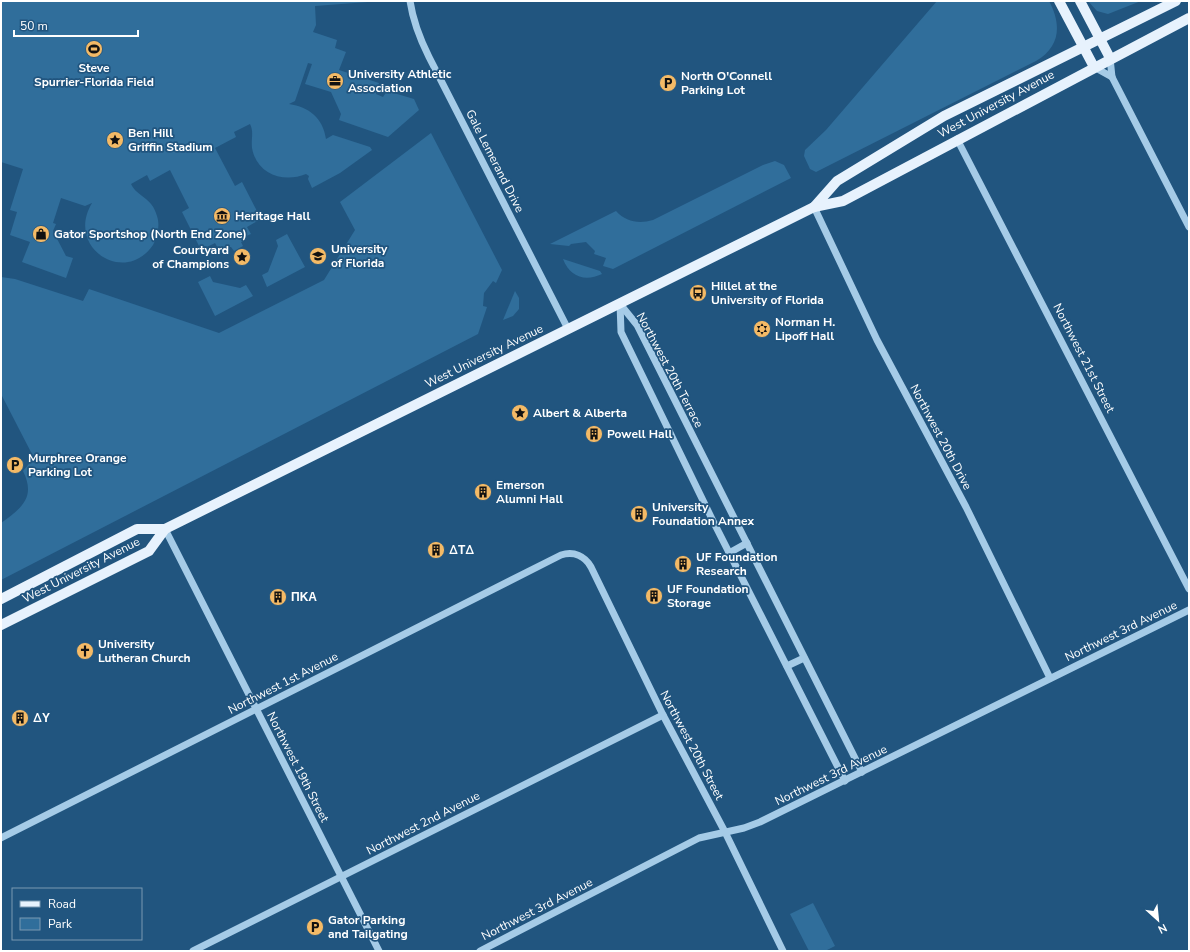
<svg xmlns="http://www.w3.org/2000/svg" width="1190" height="952" font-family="'Nunito Sans',sans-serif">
<rect width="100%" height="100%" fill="#21557f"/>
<g fill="#306e9b">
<path d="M1,1H381L315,6L316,25L313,32L337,40L335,48L346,52L339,70L379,83L376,94L383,97L387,91L414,99L419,110L388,137L339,120L341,114L331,92L305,84L312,64L308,63L295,101L289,104C309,107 323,118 326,139L333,135L370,147L372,150L340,173L312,188L308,179L309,176L306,174C284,183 257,175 252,148C251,138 254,132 250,124L234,132L236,137L215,148L235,186L242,182L261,219L247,227L251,234L244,237V241L241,242L243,246L234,251L231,247H226L219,250L215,243L201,250L182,212L189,208L170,170L150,181L147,175L131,184C137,197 152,197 157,216C160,225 158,236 153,245C125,286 65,248 92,203L85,206L61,198L53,223L56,224L53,231L66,256L73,258L66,278L22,262L30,242L10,235L17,212L10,210L23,169L1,162Z"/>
<path d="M937,1H1049C1062,25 1060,47 1036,61L816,172L810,169L804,156L805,150L826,130Z"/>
<path d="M1088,1H1141L1108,14L1097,11Z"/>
<path d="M431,133L502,270L496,283L493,281L484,293L483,306L487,307L478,334L1,580V523C22,508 36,497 23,471L34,458L1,394V277L15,279L83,301L89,289L219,333L324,280L355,230L340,202Z"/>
<path d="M775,161L784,165L791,178L613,269L603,266L606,258L594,254L595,251L586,242L571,244L569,246L550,244L616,211C626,222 639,224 653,220L763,165Z"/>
<path d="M287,234L305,267L267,287L262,275L268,272L278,246L276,240Z"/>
<path d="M563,259L600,271L602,274C585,282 570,277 563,259Z"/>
<path d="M210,276L213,282L240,288L246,285L253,296L215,316L198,282Z"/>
<path d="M515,291L519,298V309L513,316L503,320Z"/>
<path d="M813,903L835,946L825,951H809L790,914Z"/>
</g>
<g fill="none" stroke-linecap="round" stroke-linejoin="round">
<g stroke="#a5cbe7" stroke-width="7">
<path d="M410,1C413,21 420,39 429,57L568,329"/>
<path d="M1110,58L1112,77L1189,227"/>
<path d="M1094,67L1112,77"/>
<path d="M957,139L1189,589"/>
<path d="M814,207L877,340L966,507L1050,678"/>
<path d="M620,303L621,332L712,519L845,781"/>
<path d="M620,304L637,325L862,772"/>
<path d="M165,529L379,951"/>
<path d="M729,553L747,543"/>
<path d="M787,666L804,658"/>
<path d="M1,838L561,555C574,551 585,556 591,567L663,715L725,832L783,951"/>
<path d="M193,951L663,715"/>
<path d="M480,951L699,838L744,828L760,822L1189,610"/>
</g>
<g stroke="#e7f2fd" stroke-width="10">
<path d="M1059,1L1094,67"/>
<path d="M1080,1L1110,58"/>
<path d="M814,207L837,181L944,116L1176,1"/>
<path d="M1,599L137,529H165"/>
<path d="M1,625L149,551L165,529L814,207L843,201L1189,18"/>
</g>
</g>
<defs>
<g id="stadium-disc" transform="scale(0.9)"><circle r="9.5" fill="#f4ba66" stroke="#21557f"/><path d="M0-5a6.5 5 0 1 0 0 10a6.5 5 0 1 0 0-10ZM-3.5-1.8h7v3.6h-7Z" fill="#111"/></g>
<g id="office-disc" transform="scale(0.9)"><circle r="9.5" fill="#f4ba66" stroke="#21557f"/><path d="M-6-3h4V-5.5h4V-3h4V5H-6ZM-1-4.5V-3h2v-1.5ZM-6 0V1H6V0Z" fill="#111"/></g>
<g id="parking-disc" transform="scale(0.9)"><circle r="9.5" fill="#f4ba66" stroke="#21557f"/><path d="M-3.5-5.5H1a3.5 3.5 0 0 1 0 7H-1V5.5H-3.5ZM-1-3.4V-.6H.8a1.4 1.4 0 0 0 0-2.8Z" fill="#111"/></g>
<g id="sight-disc" transform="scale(0.9)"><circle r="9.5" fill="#f4ba66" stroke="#21557f"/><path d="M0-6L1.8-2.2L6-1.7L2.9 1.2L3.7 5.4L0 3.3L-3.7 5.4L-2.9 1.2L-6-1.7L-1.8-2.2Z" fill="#111"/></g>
<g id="museum-disc" transform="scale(0.9)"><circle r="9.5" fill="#f4ba66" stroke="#21557f"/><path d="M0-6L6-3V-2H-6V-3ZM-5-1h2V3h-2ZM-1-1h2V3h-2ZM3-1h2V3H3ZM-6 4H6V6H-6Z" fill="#111"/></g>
<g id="shop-disc" transform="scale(0.9)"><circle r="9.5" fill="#f4ba66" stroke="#21557f"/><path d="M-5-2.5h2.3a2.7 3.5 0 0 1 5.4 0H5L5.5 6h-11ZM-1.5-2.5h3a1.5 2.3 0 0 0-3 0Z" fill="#111"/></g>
<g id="university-disc" transform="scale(0.9)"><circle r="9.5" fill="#f4ba66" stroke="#21557f"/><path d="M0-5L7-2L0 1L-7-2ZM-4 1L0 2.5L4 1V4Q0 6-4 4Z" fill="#111"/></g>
<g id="bus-disc" transform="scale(0.9)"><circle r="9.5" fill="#f4ba66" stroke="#21557f"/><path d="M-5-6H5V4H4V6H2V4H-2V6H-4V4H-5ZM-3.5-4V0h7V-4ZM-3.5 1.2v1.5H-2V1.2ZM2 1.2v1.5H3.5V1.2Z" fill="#111"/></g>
<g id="synagogue-disc" transform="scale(0.9)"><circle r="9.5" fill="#f4ba66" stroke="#21557f"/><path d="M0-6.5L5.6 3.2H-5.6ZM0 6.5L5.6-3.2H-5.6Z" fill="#111"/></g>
<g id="building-disc" transform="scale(0.9)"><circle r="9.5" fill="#f4ba66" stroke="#21557f"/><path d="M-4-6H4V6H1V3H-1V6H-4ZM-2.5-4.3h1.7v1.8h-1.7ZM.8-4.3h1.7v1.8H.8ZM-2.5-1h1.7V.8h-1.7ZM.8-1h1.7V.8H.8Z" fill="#111"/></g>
<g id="church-disc" transform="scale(0.9)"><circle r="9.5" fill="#f4ba66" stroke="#21557f"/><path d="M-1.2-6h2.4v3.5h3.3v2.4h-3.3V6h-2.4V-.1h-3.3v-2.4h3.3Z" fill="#111"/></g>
</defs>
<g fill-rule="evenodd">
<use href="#stadium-disc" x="94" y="49"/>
<use href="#office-disc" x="335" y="81"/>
<use href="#parking-disc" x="668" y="83"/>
<use href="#sight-disc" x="115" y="140"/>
<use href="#museum-disc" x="222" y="216"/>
<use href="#shop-disc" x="41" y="234"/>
<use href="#university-disc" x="318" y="256"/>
<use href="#sight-disc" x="242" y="257"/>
<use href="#bus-disc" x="698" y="293"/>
<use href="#synagogue-disc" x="762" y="329"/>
<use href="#sight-disc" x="520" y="413"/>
<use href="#building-disc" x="594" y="434"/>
<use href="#parking-disc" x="15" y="465"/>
<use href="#building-disc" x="483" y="492"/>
<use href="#building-disc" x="639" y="514"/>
<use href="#building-disc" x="436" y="550"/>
<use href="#building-disc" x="683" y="564"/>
<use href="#building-disc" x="654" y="596"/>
<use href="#building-disc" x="278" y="597"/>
<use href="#church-disc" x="85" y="651"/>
<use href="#building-disc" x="20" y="718"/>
<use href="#parking-disc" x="315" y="927"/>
</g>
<g text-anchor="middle" stroke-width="3.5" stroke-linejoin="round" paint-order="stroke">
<g font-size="12" font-weight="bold" fill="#fff" stroke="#21557f" text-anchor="start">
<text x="94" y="72" text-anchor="middle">Steve<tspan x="94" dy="14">Spurrier-Florida Field</tspan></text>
<text x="348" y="78">University Athletic<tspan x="348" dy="14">Association</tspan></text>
<text x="681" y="80">North O'Connell<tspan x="681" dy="14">Parking Lot</tspan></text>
<text x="128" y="137">Ben Hill<tspan x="128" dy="14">Griffin Stadium</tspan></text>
<text x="235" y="220">Heritage Hall</text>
<text x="54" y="238">Gator Sportshop (North End Zone)</text>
<text x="331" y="253">University<tspan x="331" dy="14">of Florida</tspan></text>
<text x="229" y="254" text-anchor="end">Courtyard<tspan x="229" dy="14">of Champions</tspan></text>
<text x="711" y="290">Hillel at the<tspan x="711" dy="14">University of Florida</tspan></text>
<text x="775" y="326">Norman H.<tspan x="775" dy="14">Lipoff Hall</tspan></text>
<text x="533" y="417">Albert &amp; Alberta</text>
<text x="607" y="438">Powell Hall</text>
<text x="28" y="462">Murphree Orange<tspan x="28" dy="14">Parking Lot</tspan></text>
<text x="496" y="489">Emerson<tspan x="496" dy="14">Alumni Hall</tspan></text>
<text x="652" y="511">University<tspan x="652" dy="14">Foundation Annex</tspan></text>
<text x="449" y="554">ΔΤΔ</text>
<text x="696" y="561">UF Foundation<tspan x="696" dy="14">Research</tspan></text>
<text x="667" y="593">UF Foundation<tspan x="667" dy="14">Storage</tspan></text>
<text x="291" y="601">ΠΚΑ</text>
<text x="98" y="648">University<tspan x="98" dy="14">Lutheran Church</tspan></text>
<text x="33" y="722">ΔΥ</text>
<text x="328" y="924">Gator Parking<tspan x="328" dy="14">and Tailgating</tspan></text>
</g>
<g font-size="12" fill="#fff" stroke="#21557f">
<text transform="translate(996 104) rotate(-28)" y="4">West University Avenue</text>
<text transform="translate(495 161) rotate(63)" y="4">Gale Lemerand Drive</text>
<text transform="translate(484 356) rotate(-26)" y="4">West University Avenue</text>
<text transform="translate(1084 358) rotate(63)" y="4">Northwest 21st Street</text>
<text transform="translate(670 370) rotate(62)" y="4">Northwest 20th Terrace</text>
<text transform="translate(941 437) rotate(62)" y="4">Northwest 20th Drive</text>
<text transform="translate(81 570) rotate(-27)" y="4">West University Avenue</text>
<text transform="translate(1121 631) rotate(-26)" y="4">Northwest 3rd Avenue</text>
<text transform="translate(283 683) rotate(-27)" y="4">Northwest 1st Avenue</text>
<text transform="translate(692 745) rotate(62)" y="4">Northwest 20th Street</text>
<text transform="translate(298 767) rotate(63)" y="4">Northwest 19th Street</text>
<text transform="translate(831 775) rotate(-26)" y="4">Northwest 3rd Avenue</text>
<text transform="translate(423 823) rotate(-27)" y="4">Northwest 2nd Avenue</text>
<text transform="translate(537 909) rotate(-27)" y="4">Northwest 3rd Avenue</text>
</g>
</g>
<rect width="1190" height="952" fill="none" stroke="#ffffff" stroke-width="4"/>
<rect x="12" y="888" width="130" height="52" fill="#21557f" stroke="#7a99b2"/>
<rect x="20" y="901" width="20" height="6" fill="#e7f2fd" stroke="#7a99b2"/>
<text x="48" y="908" font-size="12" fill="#ffffff">Road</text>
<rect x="20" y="918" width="20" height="12" fill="#306e9b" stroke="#7a99b2"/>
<text x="48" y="928" font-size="12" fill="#ffffff">Park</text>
<g transform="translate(1158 920) rotate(153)" stroke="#21557f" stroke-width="3" paint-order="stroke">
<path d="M0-3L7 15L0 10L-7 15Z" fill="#ffffff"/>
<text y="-6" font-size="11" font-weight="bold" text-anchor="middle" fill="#ffffff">N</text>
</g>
<path d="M14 30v6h124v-6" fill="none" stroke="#ffffff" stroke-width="2"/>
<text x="20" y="30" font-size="12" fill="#ffffff" stroke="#21557f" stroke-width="3" paint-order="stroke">50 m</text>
</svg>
